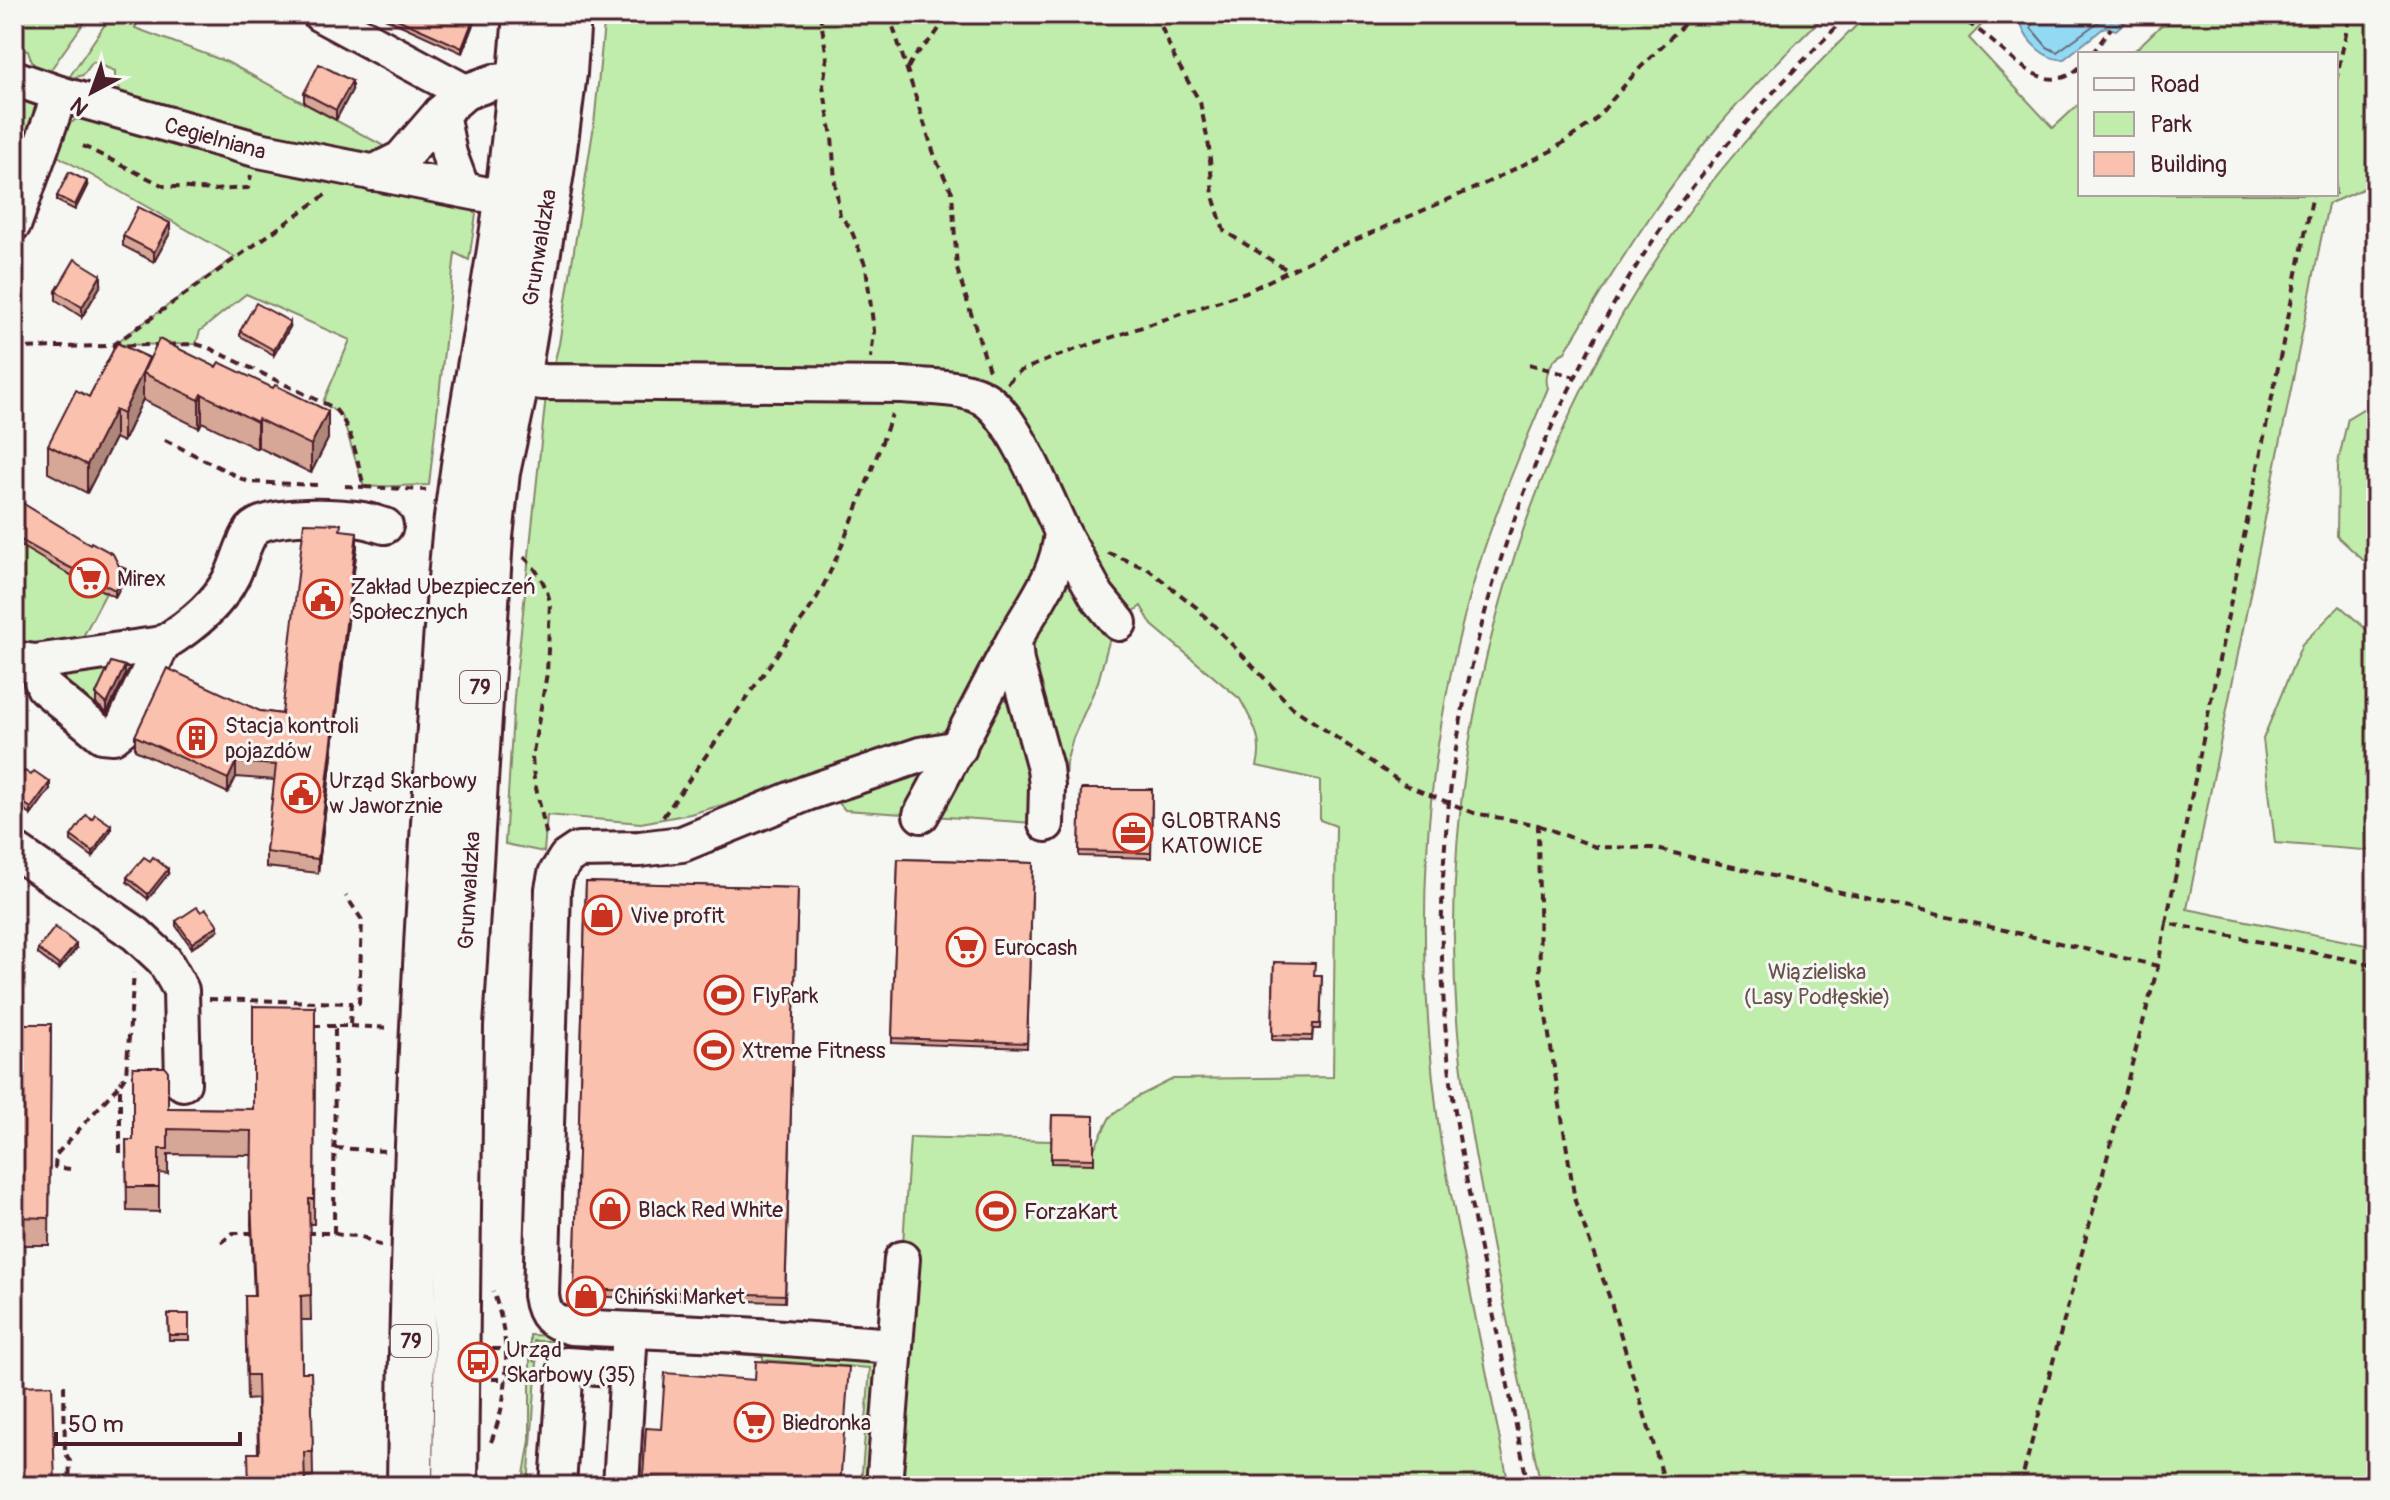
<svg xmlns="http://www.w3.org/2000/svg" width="2390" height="1500" font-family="Pangolin,sans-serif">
<rect width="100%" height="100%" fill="#f6f6f2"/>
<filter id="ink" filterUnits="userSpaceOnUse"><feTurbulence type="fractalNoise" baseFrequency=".0125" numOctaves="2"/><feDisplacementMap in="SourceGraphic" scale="16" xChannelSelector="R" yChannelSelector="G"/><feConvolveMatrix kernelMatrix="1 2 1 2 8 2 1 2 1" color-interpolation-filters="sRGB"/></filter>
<g filter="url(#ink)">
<g fill="#c0edab" stroke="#85866b" stroke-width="2">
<path d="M14,14H90L47,75C35,68 32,64 28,51L14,47Z"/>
<path d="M112,14H141L135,28L227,62L382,145L387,152L349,159L122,94L115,79V71L93,62L83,75L68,79Z"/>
<path d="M605,14H1826C1788,51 1750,89 1716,129C1658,199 1611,274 1565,352C1552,358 1543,374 1548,388C1523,448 1497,506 1478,568C1419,761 1413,946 1441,1144L1509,1486H896L902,1259L910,1137L1051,1141L1093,1164L1094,1149L1110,1117L1137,1097L1173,1079L1333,1077L1336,826L1320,820V780L1257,766C1264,740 1253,723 1240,699L1152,625L1141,606L1119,623L1111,634L1098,682L1073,738L1066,763L1062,825L845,810L818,778L690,814L641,823L547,815L544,852L505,844L514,697L546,395L559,344L594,125Z"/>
<path d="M1868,14H1992L1969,38L2053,128L2080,103V194H2336V54H2131L2173,14H2376V200L2367,187L2328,204L2187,909L2376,947V1486H1541C1525,1407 1509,1328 1493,1250C1480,1181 1466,1113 1459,1044C1432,755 1514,460 1681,223C1735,146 1801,80 1868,14Z"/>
<path d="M14,85L36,103L37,116L14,179Z"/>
<path d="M83,115L467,204L476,214L469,260L455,253L429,485L364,487L342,417L323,402L350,340L246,294L200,331L196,344L113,345L235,257L56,155L60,130Z"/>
<path d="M2376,401V572L2337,536L2338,463L2348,418Z"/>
<path d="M14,542L106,593L77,648L14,649Z"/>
<path d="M2340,606L2376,638V851L2275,843L2263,739L2302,644Z"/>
<path d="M121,662L139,674L111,730L43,671Z"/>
<path d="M530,1335L557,1336V1341H534L533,1361L537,1362L528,1486H522L530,1440Z"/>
<path d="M645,1343L880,1360L871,1486H861L870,1368L763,1360V1356L645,1348Z"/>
</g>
<path fill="#92daf3" stroke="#758fa3" stroke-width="2" d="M2030,14H2134L2116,30L2105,27L2064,59C2045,61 2026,41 2021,24Z"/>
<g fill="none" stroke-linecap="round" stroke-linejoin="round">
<path stroke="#676a7b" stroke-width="2" d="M2035,14L2031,28L2047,47L2057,52L2101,20H2115L2122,14"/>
<g stroke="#4a1f2b" stroke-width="40">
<g id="minor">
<path d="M320,14L465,92"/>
<path id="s1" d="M14,78L60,94L259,150L483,194L530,200"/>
<path d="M441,113L449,154L462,189"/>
<path d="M373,173L401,159L441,113L465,92L494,82L521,80"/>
<path d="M14,223L60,94"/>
<path d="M517,379L543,382L903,385C927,387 968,386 988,401C1016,422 1046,498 1062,532C1058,577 1034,603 1013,642C982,699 953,758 921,815"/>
<path d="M1062,532L1097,596L1119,623"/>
<path d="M1014,641L1016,662L1045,768L1047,786L1046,824"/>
<path d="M162,644C190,627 217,606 232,576C239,562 243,542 252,530C267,512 345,516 367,521C373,522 379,525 385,526"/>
<path d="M14,659L35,662L162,644L122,729L113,736L102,735L44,687L35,662"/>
<path d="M14,850L136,934L164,960L181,990L183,1083"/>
<path d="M895,1346L902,1259"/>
<path d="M558,1486L566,1365L628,1369"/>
<path d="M621,1486L629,1347"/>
<path d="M884,1486L895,1346L743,1335L571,1327C551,1321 544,1317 541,1295L553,889L556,874L566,858L578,850L640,849L682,844L807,793L920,755L959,748"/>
</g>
</g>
<g stroke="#4a1f2b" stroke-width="50">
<g id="major">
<path d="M410,1486C412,1270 420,1055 433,840C439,739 445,637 455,536C465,440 485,346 500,250C512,172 520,93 526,14"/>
<path id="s2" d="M455,1486L460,1026L490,537L497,472L517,379L551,172L564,73L568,14"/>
</g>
</g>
<g stroke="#4a1f2b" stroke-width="4" stroke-dasharray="8 6" stroke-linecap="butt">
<path d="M820,14L827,58L823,86L832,136L835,182L840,216L850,227L866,267L874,331L871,358"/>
<path d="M889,14L936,160L952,192L957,269L989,370"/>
<path d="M1156,14L1175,59L1200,102L1209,147L1213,196L1224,231L1289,271"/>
<path d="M1956,14C1966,22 1977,28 1987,37C2013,58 2047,99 2080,67"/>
<path d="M2092,54L2111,28"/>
<path d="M908,68C920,42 938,43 944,14"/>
<path d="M2336,81L2350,14"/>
<path d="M83,146L164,186L212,190L248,188L251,175"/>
<path d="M113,345L328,193"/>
<path d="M14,348L196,344L209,348L334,408C353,428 357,461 364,487L426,490"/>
<path d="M1529,364L1575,377"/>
<path d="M1007,383L1020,371L1065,353L1246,292L1332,250L1484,184L1551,151L1593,122L1637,71L1694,14"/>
<path d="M165,440L248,482L317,485"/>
<path d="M345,486L364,487"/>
<path d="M1108,553L1148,569L1196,607L1292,707L1405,785L1474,813L1538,825L1540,978L1575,1201L1609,1296L1666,1486"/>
<path d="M524,557C537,569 547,586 550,603L547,673L532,758L534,779L547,837"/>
<path d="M663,817L792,633C819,601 832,569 848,530C864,492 878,453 892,414"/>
<path d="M1538,825L1596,847L1652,848L2158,966"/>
<path d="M2166,923L2313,194"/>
<path d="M209,999L351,1003"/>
<path d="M313,1026H335"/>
<path d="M350,1026L391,1028"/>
<path d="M335,1148L384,1151"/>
<path d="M120,1153V1084L126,1075L134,973"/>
<path d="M70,1169L55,1167L56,1155L119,1085"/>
<path d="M306,1233H334L335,1026H350L351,1003H359L362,920L346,896"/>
<path d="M334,1233C343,1237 353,1234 362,1237C369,1239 373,1244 381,1245"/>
<path d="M221,1243L233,1233H253"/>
<path d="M492,1349H507"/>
<path d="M507,1374L536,1375"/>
<path d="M492,1379H507"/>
<path d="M64,1385L65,1452L70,1461L69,1486"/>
<path d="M491,1442C511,1392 511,1341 493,1291"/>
<path d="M1528,1486C1515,1420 1502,1355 1488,1289C1468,1190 1447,1090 1443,988C1433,771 1483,555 1583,362C1609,310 1639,258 1674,211C1727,140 1786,76 1850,14"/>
<path d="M2020,1486L2158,966L2166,923L2376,965"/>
</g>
<use href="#minor" stroke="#f6f6f2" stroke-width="34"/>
<use href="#major" stroke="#f6f6f2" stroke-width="44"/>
</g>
<g fill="#d6a696" stroke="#4a1f2b" stroke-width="2">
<path d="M385,14L433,16L474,22L462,53L385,18Z"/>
<path d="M352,90L336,120L304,103V93Z"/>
<path d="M87,186L75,210L57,201V196Z"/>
<path d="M170,233L154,262L123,246V236Z"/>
<path d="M101,285L82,317L56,300V291Z"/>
<path d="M290,327L274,355L240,336V331Z"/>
<path d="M117,343L328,439L311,473L258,447L257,449L202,422L199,428L143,400V399L123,442L115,438L87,493L48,473V445L89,397Z"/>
<path d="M14,498L119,566L126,576L115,597L65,572L14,542Z"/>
<path d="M341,530L357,546L318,873L266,867V852L275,780L236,777L228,793L135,750V736L260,711L282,714Z"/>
<path d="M125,676L107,713L96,704V694Z"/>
<path d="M14,766L50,789L31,815L14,803Z"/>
<path d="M1081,789H1152L1151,858L1079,856Z"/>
<path d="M111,830L93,857L71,841V836Z"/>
<path d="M898,859L1033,863L1027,1048L892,1043Z"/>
<path d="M168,874L148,899L127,882V877Z"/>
<path d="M586,882L798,888L785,1302L574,1296Z"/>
<path d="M176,921L218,930L192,948L176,926Z"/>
<path d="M38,949H76L59,970L38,954Z"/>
<path d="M1274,962L1315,975H1322L1320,1029H1313L1312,1041L1272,1040Z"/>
<path d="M315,1007L314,1224H309L311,1320H301L302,1372H311L313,1476L304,1477L258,1453L257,1399L247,1400L245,1296H254L251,1224L252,1155L168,1154V1174L159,1173V1212L127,1211L126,1140H133L168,1108L253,1109Z"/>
<path d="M14,1024H51L49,1245H14Z"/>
<path d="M1052,1115L1094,1116V1164L1051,1163Z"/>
<path d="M168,1314H189V1340H169Z"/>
<path d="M646,1428L841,1486H677L643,1483Z"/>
</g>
<g fill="#ae877a" stroke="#4a1f2b" stroke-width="2">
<path d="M474,17V22L462,53V48Z"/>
<path d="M352,81V90L336,120V110Z"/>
<path d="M87,181V186L75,210V205Z"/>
<path d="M170,223V233L154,262V252Z"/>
<path d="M101,275V285L82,317V307Z"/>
<path d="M290,322V327L274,355V350Z"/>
<path d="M149,358L143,373V399L123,442V414Z"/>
<path d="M202,394V422L199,428V400Z"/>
<path d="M115,410V438L87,493V465Z"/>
<path d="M328,411V439L311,473V445Z"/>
<path d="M258,419V447L257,449V422Z"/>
<path d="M357,532V546L318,873V859Z"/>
<path d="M126,569V576L115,597V590Z"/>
<path d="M125,666V676L107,713V704Z"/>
<path d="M236,762V777L228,793V779Z"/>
<path d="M50,782V789L31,815V808Z"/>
<path d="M111,825V830L93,857V852Z"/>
<path d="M168,869V874L148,899V894Z"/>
<path d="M218,925V930L192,948V943Z"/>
<path d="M76,944V949L59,970V965Z"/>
</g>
<g fill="#f9c1ae" stroke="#4a1f2b" stroke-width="2">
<path d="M386,14H428L433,16L434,14H468L474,17L462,48Z"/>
<path d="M319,64L352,81L336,110L304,93Z"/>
<path d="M69,172L87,181L75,205L57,196Z"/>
<path d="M138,207L170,223L154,252L123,236Z"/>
<path d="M75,259L101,275L82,307L56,291Z"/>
<path d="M256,303L290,322L274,350L240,331Z"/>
<path d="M159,339L216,367L219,362L273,388L275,385L328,411L311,445L258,419L257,422L202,394L199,400L143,373Z"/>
<path d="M117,343L149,358L123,414L115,410L87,465L48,445L76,390L89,397Z"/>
<path d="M14,498L90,544L91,542L113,554L119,566L126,569L115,590L65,565L14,536Z"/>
<path d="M304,523L341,524L340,530L357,532L318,859L266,852L276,765L236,762L228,779L135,736L167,668L260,711L282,714Z"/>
<path d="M111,662L125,666L107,704L96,694Z"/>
<path d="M14,766L23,773L25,771L31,775L34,771L50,782L31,808L14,796Z"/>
<path d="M1081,789H1152L1151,853L1079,851Z"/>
<path d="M95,814L111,825L93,852L71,836L86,815L92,819Z"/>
<path d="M144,857L150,861L153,857L168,869L148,894L127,877Z"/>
<path d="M898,859L1033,863L1027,1043L892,1038Z"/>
<path d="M586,882L798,888L785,1295L574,1289Z"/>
<path d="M197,907L201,912L206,909L218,925L192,943L176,921Z"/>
<path d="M55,927L76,944L59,965L38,949Z"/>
<path d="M1274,962L1315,963L1314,975H1322L1320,1024H1313L1312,1036L1272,1035Z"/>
<path d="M253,1006L315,1007L314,1199H309L311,1295L301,1296L302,1372H311L313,1452H304L305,1486H249L248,1453H259L257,1375H247L245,1296H255L251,1199L252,1131L168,1129V1149H159V1187H127L126,1140H133V1067H165L168,1071V1108L253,1109Z"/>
<path d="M14,1024H51L49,1218L14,1217Z"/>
<path d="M1052,1115L1094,1116V1159L1051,1158Z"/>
<path d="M168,1314H189V1335H169Z"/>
<path d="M756,1361L849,1367L840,1486H743L643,1478L646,1428L661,1429L665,1373L755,1380Z"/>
<path d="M52,1385L55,1486H14V1386Z"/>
</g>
</g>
<defs>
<g id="supermarket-ring" transform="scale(2)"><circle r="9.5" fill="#f6f6f2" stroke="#c8321e" stroke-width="1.5"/><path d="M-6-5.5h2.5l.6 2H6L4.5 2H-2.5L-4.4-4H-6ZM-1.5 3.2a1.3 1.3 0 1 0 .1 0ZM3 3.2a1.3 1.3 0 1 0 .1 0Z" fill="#c8321e"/></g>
<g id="civic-ring" transform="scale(2)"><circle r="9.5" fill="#f6f6f2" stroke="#c8321e" stroke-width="1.5"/><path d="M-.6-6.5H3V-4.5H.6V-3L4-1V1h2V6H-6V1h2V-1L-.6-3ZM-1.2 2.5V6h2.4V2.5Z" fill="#c8321e"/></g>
<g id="building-ring" transform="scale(2)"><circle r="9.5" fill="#f6f6f2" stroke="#c8321e" stroke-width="1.5"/><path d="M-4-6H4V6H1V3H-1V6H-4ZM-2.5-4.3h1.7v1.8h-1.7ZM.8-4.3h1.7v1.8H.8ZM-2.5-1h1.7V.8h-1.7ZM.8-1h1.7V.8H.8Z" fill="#c8321e"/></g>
<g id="office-ring" transform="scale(2)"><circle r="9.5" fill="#f6f6f2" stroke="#c8321e" stroke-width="1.5"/><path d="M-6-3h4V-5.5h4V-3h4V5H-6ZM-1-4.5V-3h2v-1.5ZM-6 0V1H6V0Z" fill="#c8321e"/></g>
<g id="shop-ring" transform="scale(2)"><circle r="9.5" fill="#f6f6f2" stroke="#c8321e" stroke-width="1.5"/><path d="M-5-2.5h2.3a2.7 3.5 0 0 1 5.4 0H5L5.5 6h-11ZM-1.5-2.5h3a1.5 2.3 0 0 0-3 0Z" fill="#c8321e"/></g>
<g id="stadium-ring" transform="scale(2)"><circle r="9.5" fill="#f6f6f2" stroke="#c8321e" stroke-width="1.5"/><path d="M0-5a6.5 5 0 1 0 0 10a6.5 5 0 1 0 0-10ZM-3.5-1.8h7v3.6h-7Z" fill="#c8321e"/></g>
<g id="bus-ring" transform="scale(2)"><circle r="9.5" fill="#f6f6f2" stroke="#c8321e" stroke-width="1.5"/><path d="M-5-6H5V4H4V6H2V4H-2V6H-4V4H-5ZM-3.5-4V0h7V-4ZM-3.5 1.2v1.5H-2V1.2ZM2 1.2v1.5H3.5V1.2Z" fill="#c8321e"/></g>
</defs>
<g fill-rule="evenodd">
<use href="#supermarket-ring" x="89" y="578"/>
<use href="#civic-ring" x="323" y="599"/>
<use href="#building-ring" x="197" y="738"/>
<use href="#civic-ring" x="301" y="793"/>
<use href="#office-ring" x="1133" y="833"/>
<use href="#shop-ring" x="602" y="915"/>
<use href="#supermarket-ring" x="966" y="947"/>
<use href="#stadium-ring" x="724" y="995"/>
<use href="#stadium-ring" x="714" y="1050"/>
<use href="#shop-ring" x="610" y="1209"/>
<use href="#stadium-ring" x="996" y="1211"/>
<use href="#shop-ring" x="586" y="1296"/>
<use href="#bus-ring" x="478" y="1362"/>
<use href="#supermarket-ring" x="754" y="1422"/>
</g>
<g text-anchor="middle" stroke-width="6" stroke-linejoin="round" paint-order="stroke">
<g fill="#f6f6f2" stroke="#7e6067" stroke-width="2">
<rect x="460" y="671" width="40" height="32" rx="6"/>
<rect x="391" y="1325" width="40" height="32" rx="6"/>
</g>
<g font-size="20" font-weight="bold" fill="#4a1f2b">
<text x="480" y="694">79</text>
<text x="411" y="1348">79</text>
</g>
<g font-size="22" fill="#4a1f2b" stroke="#f6f6f2">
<text dy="8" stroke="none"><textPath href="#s1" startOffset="210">Cegielniana</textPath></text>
<text dy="8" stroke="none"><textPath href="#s2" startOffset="1244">Grunwaldzka</textPath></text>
<text dy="8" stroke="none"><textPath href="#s2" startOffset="596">Grunwaldzka</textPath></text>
</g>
<g font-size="22" fill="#4a1f2b" stroke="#f6f6f2" text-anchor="start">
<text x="117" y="586">Mirex</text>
<text x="351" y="594">Zakład Ubezpieczeń<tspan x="351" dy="25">Społecznych</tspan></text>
<text x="225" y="733">Stacja kontroli<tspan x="225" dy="25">pojazdów</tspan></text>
<text x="329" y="788">Urząd Skarbowy<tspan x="329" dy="25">w Jaworznie</tspan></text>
<text x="1161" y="828">GLOBTRANS<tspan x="1161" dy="25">KATOWICE</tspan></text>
<text x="630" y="923">Vive profit</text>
<text x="994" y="955">Eurocash</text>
<text x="752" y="1003">FlyPark</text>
<text x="742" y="1058">Xtreme Fitness</text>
<text x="638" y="1217">Black Red White</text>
<text x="1024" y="1219">ForzaKart</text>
<text x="614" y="1304">Chiński Market</text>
<text x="506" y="1357">Urząd<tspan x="506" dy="25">Skarbowy (35)</tspan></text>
<text x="782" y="1430">Biedronka</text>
</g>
<g font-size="22" fill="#68524b" stroke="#f6f6f2">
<text x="1817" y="979">Wiązieliska<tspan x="1817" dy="25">(Lasy Podłęskie)</tspan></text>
</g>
</g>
<rect width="2390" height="1500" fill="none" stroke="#f6f6f2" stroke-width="48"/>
<rect x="24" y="24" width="2342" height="1452" fill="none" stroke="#4a1f2b" stroke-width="3" filter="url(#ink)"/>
<rect x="2078" y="52" width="260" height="144" fill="#f6f6f2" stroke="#b1a0a2" stroke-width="2"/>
<rect x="2094" y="78" width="40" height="12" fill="#f6f6f2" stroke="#b1a0a2" stroke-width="2"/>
<text x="2150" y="92" font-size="24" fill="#4a1f2b">Road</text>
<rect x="2094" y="112" width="40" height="24" fill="#c0edab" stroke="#b1a0a2" stroke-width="2"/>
<text x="2150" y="132" font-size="24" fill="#4a1f2b">Park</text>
<rect x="2094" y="152" width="40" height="24" fill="#f9c1ae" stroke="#b1a0a2" stroke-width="2"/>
<text x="2150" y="172" font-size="24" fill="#4a1f2b">Building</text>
<g transform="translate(92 92) rotate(221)" stroke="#f6f6f2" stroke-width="6" paint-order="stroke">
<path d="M0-6L14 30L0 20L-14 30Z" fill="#4a1f2b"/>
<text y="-12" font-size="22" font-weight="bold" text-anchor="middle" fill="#4a1f2b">N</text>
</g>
<path d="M56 1432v12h184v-12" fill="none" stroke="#4a1f2b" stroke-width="4"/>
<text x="68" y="1432" font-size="24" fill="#4a1f2b" stroke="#f6f6f2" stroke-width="6" paint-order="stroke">50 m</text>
</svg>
